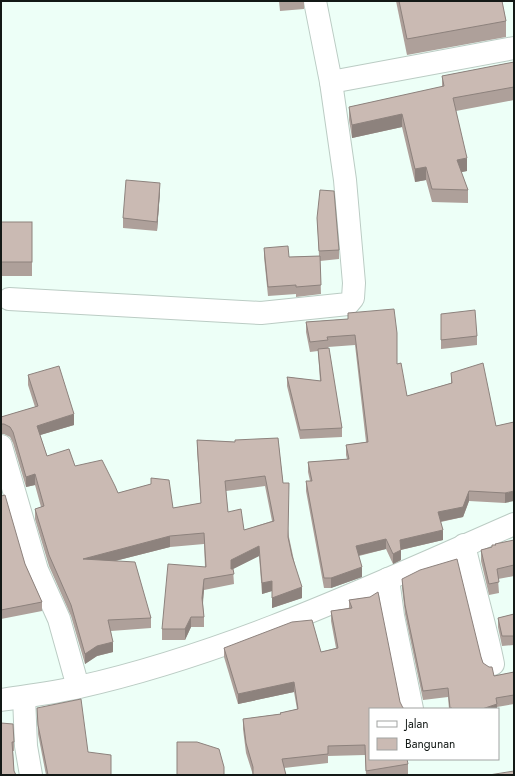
<svg xmlns="http://www.w3.org/2000/svg" width="515" height="776" font-family="Jost,sans-serif">
<rect width="100%" height="100%" fill="#edfff7"/>
<g fill="none" stroke-linecap="round" stroke-linejoin="round">
<g stroke="#bbccc4" stroke-width="24">
<g id="minor">
<path d="M331,82L514,48"/>
<path d="M9,299L261,313L348,304L353,298L354,283L345,180L331,82L315,1"/>
<path d="M1,446L37,570L59,619L78,687"/>
<path d="M464,545C473,585 485,624 493,664"/>
<path d="M388,579L393,616L412,709"/>
<path d="M24,697L26,746L31,775"/>
<path d="M1,700C27,696 53,693 79,687C230,653 372,586 514,524"/>
</g>
</g>
<use href="#minor" stroke="#fff" stroke-width="22"/>
</g>
<g fill="#aea09a" fill-rule="evenodd">
<path d="M279,1H304V9L280,11Z"/>
<path d="M396,1H502L506,21V37L407,55Z"/>
<path d="M514,62V100L456,111L467,171L461,172L468,190V203L432,202L426,180L415,182L402,127L352,138L349,120V107L442,87V76Z"/>
<path d="M160,192L157,231L123,228V218Z"/>
<path d="M317,218L339,250V259L320,261L321,294L296,297V294L268,296L264,257V248L289,257L319,256Z"/>
<rect x="1" y="222" width="31" height="54"/>
<path d="M348,313L397,364L407,396L451,383V373L496,426L514,422L505,503L469,501L463,517L441,522L443,540L401,550V560L393,564L386,549L359,556L362,577L331,588H324L306,491V481H310L308,472V462L347,459L346,455V445L366,442L355,345L328,347L342,428V437L300,439L287,386V377L320,381L318,351L310,352L306,332V322L348,319Z"/>
<path d="M441,314L477,336V345L441,349Z"/>
<path d="M28,375L74,425L40,435L47,456L75,466L118,493L151,484V478L173,508L201,503L197,450V440L235,442L278,438L289,537L302,598L272,608V591L262,594L259,556L233,569L234,584L204,590L203,604L204,617V627H191L185,640H162V629L205,567L204,544L170,547L115,561L151,618V628L111,631L113,652L97,656L85,664L71,616L49,566L35,519V509L41,507L35,485L26,487L13,443L10,437L4,434H1V417L35,407L28,385ZM265,486L272,521L244,530L228,512L226,491Z"/>
<path d="M1,496L25,564L42,602V611L1,619Z"/>
<path d="M514,540V576L498,579L499,593L489,595L481,561V550L492,547L495,545Z"/>
<path d="M402,579L481,657L483,663L494,676L514,672V704L497,707V709H449L448,697L423,700L405,614L402,588Z"/>
<path d="M370,597V709L408,764V774L401,775H366L365,755L328,756V763L284,768L286,775H253L246,753L243,729V719L280,714V713L297,709L294,692L238,704L224,657V648L321,652L336,648L331,621V611L349,608V600Z"/>
<path d="M514,614V645L502,646L498,627V618Z"/>
<path d="M37,708L88,752L111,775H46L38,734Z"/>
<path d="M1,723L14,742V751H13L14,771L1,775Z"/>
</g>
<g fill="#8d827d">
<path d="M402,114V127L352,138V125Z"/>
<path d="M467,158V171L457,173V160Z"/>
<path d="M426,167V180L415,182V169Z"/>
<path d="M160,183V192L157,231V222Z"/>
<path d="M74,414V425L37,436V426Z"/>
<path d="M35,474V485L26,487V477Z"/>
<path d="M469,491V501L463,517L438,522V512Z"/>
<path d="M514,491V501L505,503V493Z"/>
<path d="M443,530V540L400,550V540Z"/>
<path d="M170,536V547L83,569V559Z"/>
<path d="M386,539V549L356,556V546Z"/>
<path d="M259,546V556L231,570V575V560Z"/>
<path d="M401,550V560L393,564V554Z"/>
<path d="M362,567V577L331,588V578Z"/>
<path d="M204,579V590L202,608V598Z"/>
<path d="M272,581V591L262,594V583Z"/>
<path d="M302,587V598L272,608V598Z"/>
<path d="M191,617V627L185,640V629Z"/>
<path d="M113,642V652L97,656L85,664V654L97,646Z"/>
<path d="M294,682V692L238,704V694Z"/>
<path d="M497,704V709H482Z"/>
</g>
<g fill="#cabab3" stroke="#8d827d" fill-rule="evenodd">
<path d="M399,1H502L506,21L407,39Z"/>
<path d="M514,62V87L453,98L467,158L457,160L468,190L432,189L426,167L415,169L402,114L352,125L349,107L444,86L442,76Z"/>
<path d="M126,180L160,183L157,222L123,218Z"/>
<path d="M320,190L334,191L339,250L319,251L317,218Z"/>
<rect x="1" y="222" width="31" height="40"/>
<path d="M288,246L289,257L320,256L321,285L296,287V285L268,287L264,248Z"/>
<path d="M394,309L397,333V364L401,363L407,396L452,383L451,373L483,363L496,426L514,422V491L505,493L469,491L463,507L438,512L443,530L400,540L401,550L393,554L386,539L356,546L362,567L331,578H324L306,481H312L308,462L349,459L346,445L368,442L355,335L327,337L328,340L310,342L306,322L348,319V313Z"/>
<path d="M475,310L477,336L441,340V314Z"/>
<path d="M329,348L342,428L300,430L287,377L321,381L318,349Z"/>
<path d="M59,366L74,414L37,426L47,456L69,449L75,466L102,460L115,486L118,493L151,484V478L169,480L173,508L201,503L197,440L235,442V440L278,438L283,483H289L288,537L292,556L302,587L272,598V581L262,583L259,546L231,560V569H233L234,574L204,579L202,598L204,617H191L185,629H162L168,564L206,567L204,533L170,536L83,559L135,562L151,618L108,620L113,642L97,646L85,654L71,605L49,555L35,509L44,506L35,474L26,477L13,432L10,427L4,424H1V417L38,406L28,375ZM265,476L274,521L244,530L241,509L228,512L225,481Z"/>
<path d="M5,495L25,564L42,602L1,610V496Z"/>
<path d="M514,540V565L497,569L499,582L489,584L481,550L492,547V545H496L495,544Z"/>
<path d="M457,559L481,657L483,663L489,667H492L494,676L514,672V695L496,698L497,704L482,709H452V708H450L448,688L423,691L405,605L402,579L420,570Z"/>
<path d="M378,592L400,702L403,708L405,709H370V759H407L408,764L366,771L365,745L328,746V754L282,759L286,775H253V767L246,743L243,719L281,714L280,713L298,709L294,682L238,694L224,648L292,622L312,620L321,652L338,648L331,611L352,608L349,600L370,597Z"/>
<path d="M514,614V636H502L498,618Z"/>
<path d="M81,699L88,752L111,755V775H48L38,725L37,708Z"/>
<path d="M1,723L13,724L14,742H12L14,771L16,775H1Z"/>
<path d="M177,742H197L219,749L224,767V775H177Z"/>
<path d="M514,771V775H489Z"/>
</g>
<rect width="515" height="776" fill="none" stroke="#131916" stroke-width="4"/>
<rect x="369" y="708" width="130" height="52" fill="#ffffff" stroke="#a1a3a2"/>
<rect x="377" y="721" width="20" height="6" fill="#ffffff" stroke="#a1a3a2"/>
<text x="405" y="728" font-size="12" fill="#131916">Jalan</text>
<rect x="377" y="738" width="20" height="12" fill="#cabab3" stroke="#a1a3a2"/>
<text x="405" y="748" font-size="12" fill="#131916">Bangunan</text>
</svg>
